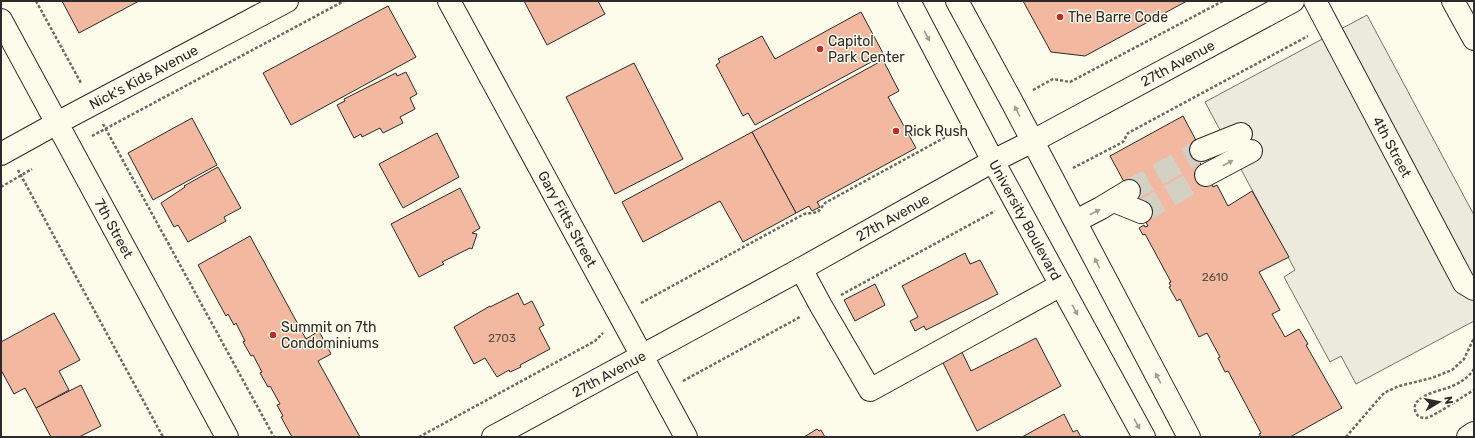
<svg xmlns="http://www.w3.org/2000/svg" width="1475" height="438" font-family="Rubik,sans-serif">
<rect width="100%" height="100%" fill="#fdfbea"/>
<path fill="#eceadb" stroke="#74746e" d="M1367,15L1474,215V321L1356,384L1341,356L1330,362L1284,277L1295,270L1205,102Z"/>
<g fill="#f2b8a0" stroke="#2b2b2b">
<path d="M62,1H139L79,33Z"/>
<path d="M524,1H598L605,14L547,45Z"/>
<path d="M1023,1H1187L1085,56L1051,52Z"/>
<path d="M388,6L416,57L291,125L263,73Z"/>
<path d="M861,12L884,55L755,125L748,113L743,116L716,65L720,62L718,59L762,36L775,59Z"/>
<path d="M883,60L899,91L888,97L916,148L817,202L820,207L812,211L809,206L796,213L752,132Z"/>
<path d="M634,63L683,159L615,194L566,97Z"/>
<path d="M406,72L417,94L410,98L415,109L400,117L403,123L383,133L380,128L362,137L361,134L354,138L337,105L345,101L344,99L396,73L397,76Z"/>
<path d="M1183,116L1206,159L1200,162L1201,165L1213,187L1217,185L1228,206L1252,191L1289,257L1259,272L1280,310L1272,314L1285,337L1299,329L1308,344L1306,345L1342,408L1290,437H1261L1259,434L1261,433L1228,371L1225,372L1218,358L1220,357L1207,333L1199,337L1180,299L1177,301L1169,287L1171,286L1169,283L1171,282L1145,234L1143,235L1139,228L1144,225L1145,227L1148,226L1110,156Z"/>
<path d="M192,118L217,165L153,200L128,153Z"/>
<path d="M752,132L796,213L743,242L720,201L643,242L622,202Z"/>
<path d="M437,133L459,177L403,208L379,164Z"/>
<path d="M218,167L241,208L224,217L226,221L188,242L178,225L174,227L161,203L185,187L184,186Z"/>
<path d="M460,188L480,228L472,233L477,234L472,249L470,248L442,262L444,264L419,277L391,224Z"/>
<path d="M250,236L306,339L319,331L331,354L318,361L360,437H292L281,417L283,416L277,405L280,404L270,386L268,387L260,373L262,372L253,355L251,356L243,342L245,341L236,323L234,325L228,314L226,316L198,265Z"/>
<path d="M965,253L970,264L980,260L998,294L926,330L924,326L915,331L910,321L918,317L902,286Z"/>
<path d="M875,284L885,305L855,321L844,300Z"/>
<path d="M518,293L524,305L532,301L544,325L539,328L550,349L520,365L521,367L510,372L509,370L497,377L485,358L474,364L454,327L490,306V307Z"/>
<path d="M54,313L80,360L59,371L69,390L36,408L25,388L14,394L1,370V342Z"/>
<path d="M1036,338L1061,386L977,431L940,357L959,346L971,371Z"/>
<path d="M81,385L101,426L79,437H51L36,408Z"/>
<path d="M1064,414L1073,432L1077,430L1081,437H1022Z"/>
<path d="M817,429L819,431L821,430L825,437H804Z"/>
</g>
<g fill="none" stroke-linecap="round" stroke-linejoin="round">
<g stroke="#d3d1c4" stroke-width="22" stroke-dasharray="22 11" stroke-linecap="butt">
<path d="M1129,191L1201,150"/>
<path d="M1141,212L1206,175"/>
</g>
<g stroke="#2b2b2b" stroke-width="24">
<g id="minor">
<path id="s1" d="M449,1L686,437"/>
<path id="s2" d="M909,1L993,161L1144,437"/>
<path d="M957,1L1012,102L1189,437"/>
<path id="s3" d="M1315,1L1464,283L1474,289"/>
<path d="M1453,1L1474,39"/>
<path id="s4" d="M1,20L227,437"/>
<path d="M1201,150L1241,134"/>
<path id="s5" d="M1,154L57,123L287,1"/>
<path d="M1206,175L1251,151"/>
<path d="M1114,201L1141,212"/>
<path d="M1076,221L1101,208L1129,191"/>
<path d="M801,269L821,306L870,390L1061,285"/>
<path id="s6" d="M493,437L801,269L993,161L1033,141L1293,1"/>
</g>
</g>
<g stroke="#2b2b2b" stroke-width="24">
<path id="highway" d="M1468,437L1474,433"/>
</g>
<g stroke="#6a6964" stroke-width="2.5" stroke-dasharray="3 2" stroke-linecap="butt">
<path d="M36,1L81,83"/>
<path d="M1033,90L1053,79L1070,82L1223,1"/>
<path d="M103,124L274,437"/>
<path d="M92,136L344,1"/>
<path d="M1073,168L1123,142L1128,133L1308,36"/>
<path d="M18,170L163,437"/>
<path d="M1,187L32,169"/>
<path d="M841,295L995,211"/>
<path d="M641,303L804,214L818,212L825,203L953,133"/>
<path d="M1474,369C1468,378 1460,383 1450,387C1440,391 1408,396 1416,413C1418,417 1422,418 1426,418C1437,415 1463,396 1474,390"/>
<path d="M683,381L800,317"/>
<path d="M419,437L595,341L603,333"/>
<path d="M1346,437L1376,402L1384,393L1399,386L1432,378L1452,370L1464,359L1474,338"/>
</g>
<use href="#minor" stroke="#fdfbea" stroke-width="22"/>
<use href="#highway" stroke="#fdfbea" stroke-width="22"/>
</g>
<defs><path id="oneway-solid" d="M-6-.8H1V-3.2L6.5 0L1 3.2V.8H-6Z"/></defs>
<g fill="#9e9d94">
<use href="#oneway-solid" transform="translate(927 36) rotate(62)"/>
<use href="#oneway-solid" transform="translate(1017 111) rotate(-118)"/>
<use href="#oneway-solid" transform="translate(1228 163) rotate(-28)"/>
<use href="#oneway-solid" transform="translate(1095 212) rotate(-27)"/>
<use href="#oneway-solid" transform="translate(1097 263) rotate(-118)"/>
<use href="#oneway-solid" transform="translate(1075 310) rotate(61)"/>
<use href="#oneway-solid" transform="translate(1158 378) rotate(-118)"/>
<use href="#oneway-solid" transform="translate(1137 424) rotate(61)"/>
</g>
<g fill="#c62828" stroke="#fdfbea" stroke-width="1.5">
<circle cx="1060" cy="17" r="4"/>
<circle cx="820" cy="49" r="4"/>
<circle cx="896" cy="131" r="4"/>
<circle cx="273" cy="335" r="4"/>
</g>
<g text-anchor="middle" stroke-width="3" stroke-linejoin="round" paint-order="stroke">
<g font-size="12" fill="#5d4e48">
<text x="1215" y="281">2610</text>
<text x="502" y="342">2703</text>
</g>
<g font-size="14" fill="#2b2b2b" stroke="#fdfbea" text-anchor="start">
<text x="1068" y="22">The Barre Code</text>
<text x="828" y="46">Capitol<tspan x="828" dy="16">Park Center</tspan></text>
<text x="904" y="136">Rick Rush</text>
<text x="281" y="332">Summit on 7th<tspan x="281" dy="16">Condominiums</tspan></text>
</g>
<g font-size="14" fill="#2b2b2b" stroke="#fdfbea">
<text dy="5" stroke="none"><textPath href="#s6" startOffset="780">27th Avenue</textPath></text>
<text dy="5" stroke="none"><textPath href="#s5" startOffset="162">Nick's Kids Avenue</textPath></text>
<text dy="5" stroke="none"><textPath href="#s3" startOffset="165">4th Street</textPath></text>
<text dy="5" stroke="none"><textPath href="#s6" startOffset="456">27th Avenue</textPath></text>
<text dy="5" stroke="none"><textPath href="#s1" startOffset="248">Gary Fitts Street</textPath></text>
<text dy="5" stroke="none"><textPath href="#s2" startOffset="248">University Boulevard</textPath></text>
<text dy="5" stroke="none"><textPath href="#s4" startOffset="237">7th Street</textPath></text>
<text dy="5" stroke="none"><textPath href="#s6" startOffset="132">27th Avenue</textPath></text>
</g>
</g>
<rect width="1475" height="438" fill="none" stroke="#2b2b2b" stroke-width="4"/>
<g transform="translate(1439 402) rotate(80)" stroke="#fdfbea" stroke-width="3" paint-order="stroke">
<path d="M0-3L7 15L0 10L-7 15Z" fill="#2b2b2b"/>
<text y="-6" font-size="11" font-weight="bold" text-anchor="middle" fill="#2b2b2b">N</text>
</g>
</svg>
